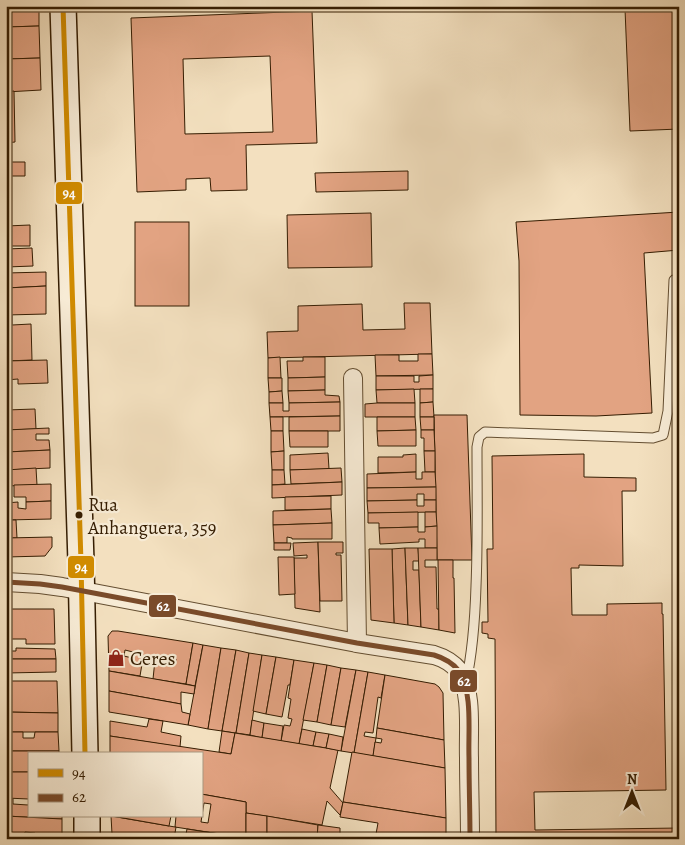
<svg xmlns="http://www.w3.org/2000/svg" width="685" height="845" font-family="Alegreya,serif">
<rect width="100%" height="100%" fill="#f3e0bf"/>
<filter id="stains"><feTurbulence type="fractalNoise" baseFrequency=".004" numOctaves="4"/><feColorMatrix values="0 0 0 0 .2 0 0 0 0 .09 0 0 0 0 .02 0 0 0 .5 -.17"/></filter>
<radialGradient id="worn" r=".72"><stop offset=".6" stop-color="#630" stop-opacity="0"/><stop offset="1" stop-color="#630" stop-opacity=".3"/></radialGradient>
<g fill="#e2a382" stroke="#351d02" fill-rule="evenodd">
<path d="M6,6H31L39,12V26L6,27Z"/>
<path d="M679,7V129L630,131L625,9Z"/>
<path d="M312,11L317,143L246,145L247,190L211,191L210,178L186,179V190L137,192L131,18ZM270,56L273,132L185,134L183,59Z"/>
<path d="M39,26L40,58L6,59V47H8L6,27Z"/>
<path d="M40,58L41,90L6,92L7,84L6,59Z"/>
<path d="M14,91L15,142L6,143V92Z"/>
<path d="M6,160H10L11,162H25V176H6Z"/>
<path d="M408,171V190L316,192L315,173Z"/>
<path d="M679,212V250L644,253L652,413L596,416L520,415L519,261L516,222Z"/>
<path d="M371,213L372,267L288,268L287,215Z"/>
<rect x="135" y="222" width="54" height="84"/>
<path d="M30,225V246H6V226Z"/>
<path d="M32,248L33,266L6,267V249Z"/>
<path d="M46,272V286L6,288V273Z"/>
<path d="M46,286V314L6,315V288Z"/>
<path d="M404,303H430L432,354L268,358L267,332L298,331V306L362,304L363,330L405,329Z"/>
<path d="M6,315H12V325L31,324L32,360L6,361Z"/>
<path d="M418,354H432L433,375L376,376L375,355H399V361H418Z"/>
<path d="M280,357L281,378H268V358Z"/>
<path d="M303,357H325V377L288,378L287,361H303Z"/>
<path d="M47,360L48,383L18,384V379L6,380V361Z"/>
<path d="M433,375V389L376,390V376H414V382H419V376Z"/>
<path d="M325,377V390L288,391V378Z"/>
<path d="M268,378H282V391L269,392Z"/>
<path d="M414,389L415,403H377L376,390Z"/>
<path d="M420,389H433V402L420,403Z"/>
<path d="M325,390V395L339,396L340,402L289,403L288,391Z"/>
<path d="M282,391L283,403H269V392Z"/>
<path d="M340,402V416L270,417L269,403H283V411H289V403Z"/>
<path d="M433,402L434,417H420V403Z"/>
<path d="M377,403H415V417H365V404Z"/>
<path d="M35,409L36,429L7,430L6,410Z"/>
<path d="M434,415H467L472,560H437Z"/>
<path d="M340,416V431H289V417Z"/>
<path d="M270,417H283V431H271Z"/>
<path d="M377,417H415L416,430L377,431Z"/>
<path d="M420,417H434V430H421Z"/>
<path d="M49,428V434H36V440H49L50,450L6,452V430Z"/>
<path d="M416,430V446H378L377,431Z"/>
<path d="M421,430H434L435,451H424V438H421Z"/>
<path d="M271,431H283L284,451L271,452Z"/>
<path d="M289,431H328V447H290Z"/>
<path d="M50,450V468L6,470V452Z"/>
<path d="M284,451V470H272L271,452Z"/>
<path d="M424,451H435V472H425Z"/>
<path d="M328,453L329,469L290,470V455Z"/>
<path d="M416,454V472L378,473V457H403V455Z"/>
<path d="M584,454V477L636,478V491H622L623,566L579,565V568H571L572,615H607V604L662,603V614H663L666,790L534,792L535,830L679,828V839H496L495,639L488,638V634L482,633V622H488L487,549H493L492,456Z"/>
<path d="M36,468L37,485L6,486V470Z"/>
<path d="M341,468L342,482L291,484L290,470Z"/>
<path d="M272,470H284L285,484L272,485Z"/>
<path d="M416,472V479H422V472H435L436,487L367,488V474Z"/>
<path d="M342,482V495L272,498V485Z"/>
<path d="M51,484V501L26,502V497H14V485Z"/>
<path d="M436,487V500H424V494H417V500L367,501V488Z"/>
<path d="M331,496V509L285,510V497Z"/>
<path d="M417,500V506H424V500H436V512L368,513L367,501Z"/>
<path d="M51,501V519L6,520V503L18,502V508L26,509V502Z"/>
<path d="M331,509L332,523L273,525V511Z"/>
<path d="M418,512V527L379,528V523H368V513Z"/>
<path d="M425,512H436L437,526L425,527Z"/>
<path d="M6,520H16L17,538H6Z"/>
<path d="M332,523V539H292V538L287,537V543H274L273,525Z"/>
<path d="M437,526V548H425V539H419V542L380,544L379,528L418,527V532H425V527Z"/>
<path d="M52,537V547L45,556L6,557V538Z"/>
<path d="M318,542L320,612L295,608L294,558H307V555L294,556L293,543Z"/>
<path d="M318,542H343V553H336V555H341L342,601H320Z"/>
<path d="M274,543H291L290,550H274Z"/>
<path d="M405,548L408,625L394,623L392,549Z"/>
<path d="M405,548H418L419,561H413V570H419L421,627L408,625Z"/>
<path d="M418,548H437V560H425V567H436L437,609H439V630L421,627Z"/>
<path d="M369,549H392L394,623L371,620Z"/>
<path d="M278,557H294L295,594L279,595Z"/>
<path d="M438,560H453V578H454L455,633L439,630Z"/>
<path d="M6,609H54L55,644H26V639H6Z"/>
<path d="M112,631H118L193,643L186,684L153,679L155,660L143,658L140,676L109,671L108,636ZM125,650L133,652L132,658L124,656ZM167,657L176,659L175,665L166,663Z"/>
<path d="M193,643L203,645L195,686L186,684Z"/>
<path d="M203,645L221,648L208,729L188,725Z"/>
<path d="M16,648L55,649L56,659H6V651H16Z"/>
<path d="M221,648L236,650L222,731L208,729Z"/>
<path d="M236,650L249,653L236,733H235L222,731Z"/>
<path d="M249,653L262,655L250,735L236,733Z"/>
<path d="M262,655L276,657L266,714L253,711Z"/>
<path d="M276,657L294,660L290,685H288L282,717L266,714Z"/>
<path d="M6,659H56V672L6,673Z"/>
<path d="M294,660L314,663L299,744L281,741L284,725L290,726L292,719L288,718L291,699L288,698Z"/>
<path d="M314,663L327,665L317,722L303,720Z"/>
<path d="M327,665L341,668L331,725L317,722Z"/>
<path d="M341,668L356,670L345,727L331,725Z"/>
<path d="M356,670L368,672L354,753L341,751Z"/>
<path d="M109,671L195,686L194,694L181,692V704L109,691Z"/>
<path d="M368,672L385,675L381,698L378,697L373,733L365,732L364,736L376,738L373,756L354,753Z"/>
<path d="M385,675L435,684L439,687L443,693L444,740L377,728Z"/>
<path d="M6,681H57L58,713L6,712Z"/>
<path d="M109,691L181,704L182,712L190,714L188,725L109,712Z"/>
<path d="M6,712L58,713V732H6Z"/>
<path d="M149,719L163,721L161,732L181,736L180,747L110,736V721L147,727Z"/>
<path d="M252,720L264,723L262,738L250,735Z"/>
<path d="M264,723L283,726L281,741L262,738Z"/>
<path d="M377,728L444,740L445,768L373,756L375,742L381,743L382,739L376,738Z"/>
<path d="M302,729L316,732L313,746L299,744Z"/>
<path d="M222,731L235,733L231,754L219,752Z"/>
<path d="M6,732H23V738H34L35,732H58L59,751H6Z"/>
<path d="M316,732L329,734L326,748L313,746Z"/>
<path d="M235,733L338,750L330,788L343,803L340,815L327,801L322,825L246,813V802L201,794V754H110V736L231,754Z"/>
<path d="M329,734L343,737L341,751L326,748Z"/>
<path d="M6,751H59V754H29V772H6Z"/>
<path d="M352,752L445,768L446,818L343,802Z"/>
<path d="M6,772H29V799L6,798Z"/>
<path d="M201,794L246,802V838L175,827L176,816H201ZM204,803L211,804L208,823L201,822Z"/>
<path d="M6,798L13,799V804L28,805L29,803V816H62V819L6,816Z"/>
<path d="M343,802L446,818V839H402L376,834L378,823L340,817Z"/>
<path d="M246,813L267,816V839H246Z"/>
<path d="M6,816L62,819V839H35V833L25,832L24,838L6,836Z"/>
<path d="M111,816L175,827H176L174,839H160L142,835L141,839H139L112,834Z"/>
<path d="M112,816H171L169,826Z"/>
<path d="M267,816L318,825L317,839H267Z"/>
<path d="M318,825L340,828V839H317Z"/>
<path d="M187,829L232,836V839H185Z"/>
<path d="M112,834L139,839H112Z"/>
<path d="M379,835L393,837V839H379Z"/>
<path d="M6,836L24,838L34,839H6Z"/>
</g>
<g fill="none" stroke-linecap="round" stroke-linejoin="round">
<g stroke="#644e31" stroke-width="11">
<path id="lane" d="M466,682C473,650 475,618 476,586C478,539 477,493 477,447L479,437L485,432L653,438L663,435L668,411L674,280"/>
</g>
<g stroke="#644e31" stroke-width="20">
<g id="street">
<path d="M353,378L357,643"/>
<path d="M6,582L40,584L62,587L357,643L434,655C444,658 452,662 459,671C473,693 468,732 469,758C469,785 470,812 470,839"/>
</g>
</g>
<g stroke="#351d02" stroke-width="28">
<g id="secondary">
<path d="M63,6L81,562L85,754"/>
<path d="M87,816V839"/>
</g>
</g>
<use href="#lane" stroke="#f7ebd5" stroke-width="9"/>
<use href="#street" stroke="#f7ebd5" stroke-width="18"/>
<use href="#secondary" stroke="#f7ebd5" stroke-width="25"/>
<g stroke="#f7ebd5" stroke-width="9">
<path id="bus-1" d="M63,6L81,562L85,754"/>
</g>
<g stroke="#f7ebd5" stroke-width="9">
<path id="bus-2" d="M6,582L40,584L62,587L357,643L434,655C444,658 452,662 459,671C473,693 468,732 469,758C469,785 470,812 470,839"/>
</g>
<use href="#bus-1" stroke="#d08b00" stroke-width="5"/>
<use href="#bus-2" stroke="#7a4b2a" stroke-width="5"/>
</g>
<defs>
<g id="shop-bare" transform="scale(1.35)"><path d="M-5-2.5h2.3a2.7 3.5 0 0 1 5.4 0H5L5.5 6h-11ZM-1.5-2.5h3a1.5 2.3 0 0 0-3 0Z" fill="#8f2418" stroke="#f7ebd5" stroke-width="2.5" paint-order="stroke"/></g>
</defs>
<g fill-rule="evenodd">
<use href="#shop-bare" x="116" y="658"/>
</g>
<circle fill="#351d02" stroke="#f7ebd5" stroke-width="2" cx="79" cy="515" r="4.5"/>
<g text-anchor="middle" stroke-width="4.5" stroke-linejoin="round" paint-order="stroke">
<g font-size="19" fill="#351d02" stroke="#f7ebd5" text-anchor="start">
<text x="88" y="511">Rua<tspan x="88" dy="23">Anhanguera, 359</tspan></text>
</g>
<g font-size="20" fill="#351d02" stroke="#f7ebd5" text-anchor="start">
<text x="130" y="665">Ceres</text>
</g>
</g>
<g stroke="#f7ebd5" stroke-width="2">
<rect x="55" y="181" width="28" height="24" rx="5" fill="#d08b00"/>
<rect x="67" y="555" width="28" height="24" rx="5" fill="#d08b00"/>
<rect x="148" y="594" width="29" height="24" rx="5" fill="#7a4b2a"/>
<rect x="449" y="669" width="29" height="24" rx="5" fill="#7a4b2a"/>
</g>
<g font-size="14" text-anchor="middle" font-weight="bold" fill="#fff">
<text x="69" y="198">94</text>
<text x="81" y="572">94</text>
<text x="163" y="611">62</text>
<text x="464" y="686">62</text>
</g>
<rect width="685" height="845" fill="none" stroke="#f3e0bf" stroke-width="25"/>
<rect x="8" y="8" width="670" height="830" fill="none" stroke="#351d02" stroke-width="2.5"/>
<rect x="12" y="12" width="660" height="820" fill="none" stroke="#351d02"/>
<rect x="28" y="752" width="175" height="65" fill="#f7ebd5" stroke="#a99981"/>
<rect x="38" y="769" width="25" height="8" fill="#d08b00" stroke="#a99981"/>
<text x="72" y="778" font-size="15" fill="#351d02">94</text>
<rect x="38" y="794" width="25" height="8" fill="#7a4b2a" stroke="#a99981"/>
<text x="72" y="802" font-size="15" fill="#351d02">62</text>
<g transform="translate(632 792)" stroke="#f7ebd5" stroke-width="4" paint-order="stroke">
<path d="M0-4L9 19L0 12L-9 19Z" fill="#351d02"/>
<text y="-8" font-size="14" font-weight="bold" text-anchor="middle" fill="#351d02">N</text>
</g>
<rect width="100%" height="100%" filter="url(#stains)"/>
<rect width="100%" height="100%" fill="url(#worn)"/>
</svg>
